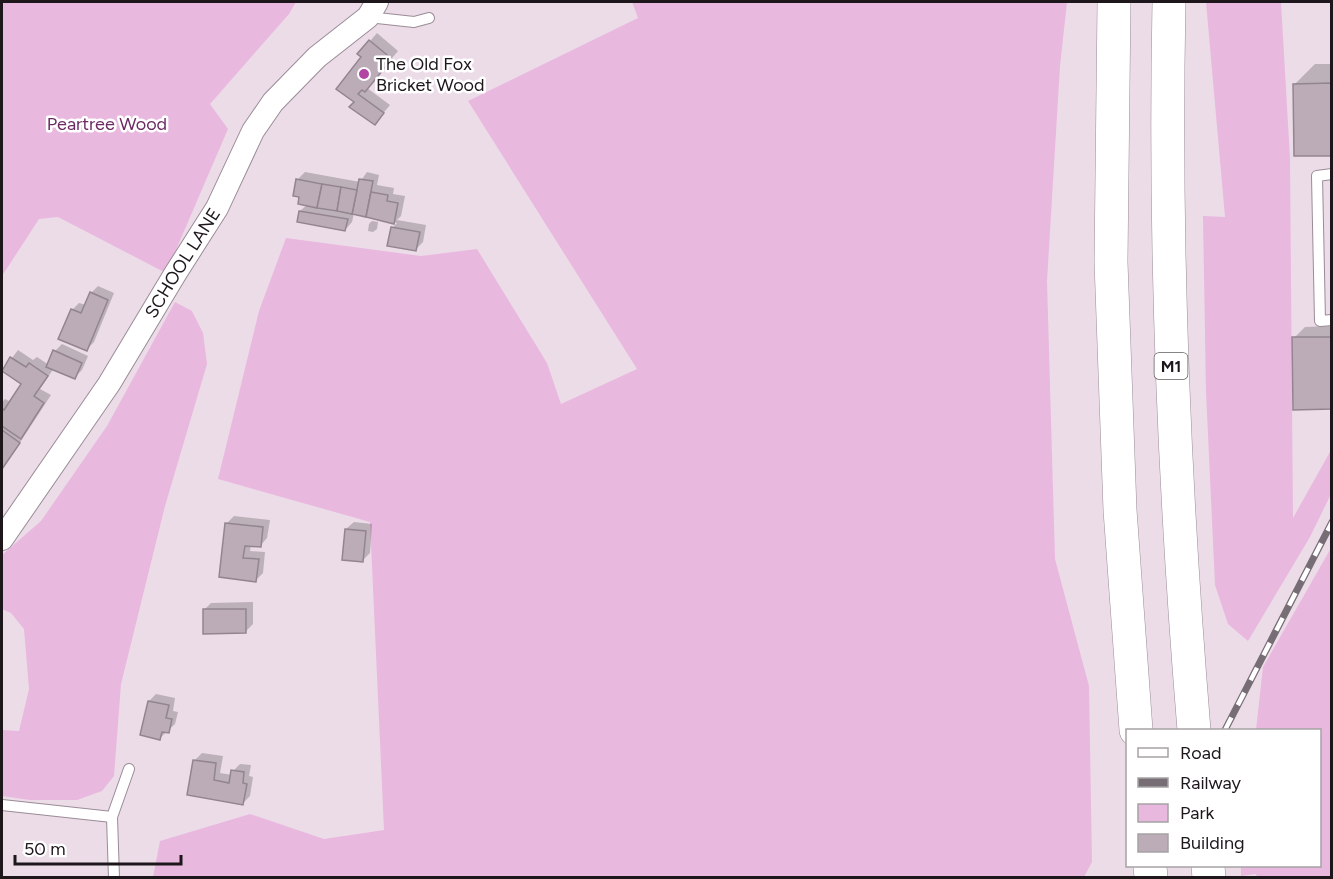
<svg xmlns="http://www.w3.org/2000/svg" width="1333" height="879" font-family="Figtree,sans-serif">
<rect width="100%" height="100%" fill="#ecdce8"/>
<g fill="#e9b8df">
<path d="M2,2H296L289,14L210,104L228,129L166,273L58,217L39,219L2,276Z"/>
<path d="M632,2H1067L1060,66L1047,281L1055,559L1089,686L1092,862L1084,877H153L160,841L250,814L324,839L384,830L370,522L218,479L259,311L286,238L421,256L477,249L547,363L561,404L637,369L468,101L638,18Z"/>
<path d="M1206,2H1281L1290,159L1293,518L1331,450V494L1310,537L1248,641L1228,624L1215,585L1206,392L1203,216L1225,217Z"/>
<path d="M175,302L192,311L203,333L207,364L165,506L121,684L114,776L102,791L77,800H30L2,796V730L19,731L29,689L24,629L11,613L2,609V555L41,521L107,426Z"/>
<path d="M1331,548V877L1257,878L1256,874L1241,876V866H1320V730H1256L1263,667Z"/>
</g>
<g fill="#0003">
<path d="M377,33L398,51L367,88L390,105L375,123L356,101L363,57L359,54Z"/>
<path d="M1315,64H1332V154L1295,84Z"/>
<path d="M305,172L360,182L367,172L379,175L377,185L394,188L393,194L405,196L401,216L397,220L426,225L423,242L416,249L392,228L397,223L385,221V219L354,213L352,222L345,230L300,211L308,204L300,196L297,180Z"/>
<path d="M372,221L378,222L377,229L373,232L368,231L369,224Z"/>
<path d="M98,286L114,293L94,342L86,350L72,310L79,303L86,305L91,293Z"/>
<path d="M1332,326V408L1294,338L1305,327Z"/>
<path d="M62,344L88,356L82,370L74,378L54,368L40,389L51,395L2,470V402L5,399L11,402L23,383L3,370L18,350L33,360L37,357L49,365L55,351Z"/>
<path d="M234,516L270,520L267,538L260,546L251,545L250,551L265,552L263,573L256,580L220,576L227,523Z"/>
<path d="M354,522L372,524L370,553L362,561L346,529Z"/>
<path d="M253,602V624L245,632L204,610L211,603Z"/>
<path d="M156,694L175,698L173,711L178,712L175,724L160,738L149,701Z"/>
<path d="M202,753L223,756L220,773L232,775L233,771L240,764L251,765L249,776L253,777L250,796L243,803L189,794L195,760Z"/>
</g>
<g fill="#bbacb7" stroke="#938590" stroke-width="1.5">
<path d="M369,40L392,59L365,92L362,90L358,94L384,113L375,125L349,107L354,102L336,89L361,57L357,54Z"/>
<path d="M1332,83V156H1294L1293,84Z"/>
<path d="M296,179L322,184L317,208L298,204L299,197L293,196Z"/>
<path d="M359,179L373,181L366,217L352,214Z"/>
<path d="M322,184L341,187L337,211L317,208Z"/>
<path d="M341,187L357,190L352,214L337,211Z"/>
<path d="M371,192L388,195L387,201L398,203L394,224L366,217Z"/>
<path d="M299,211L348,219L345,231L297,222Z"/>
<path d="M391,227L420,232L416,251L387,246Z"/>
<path d="M90,292L108,300L87,351L58,339L71,309L81,313Z"/>
<path d="M1292,337H1332V409L1293,410Z"/>
<path d="M53,350L82,363L75,379L46,367Z"/>
<path d="M10,357L26,367L29,363L48,376L34,396L44,403L21,439L2,426V408L4,410L21,384L2,371Z"/>
<path d="M2,430L20,443L2,469Z"/>
<path d="M225,523L263,527L261,547L245,546L243,558L259,559L256,582L219,577Z"/>
<path d="M345,529L366,531L363,562L342,560Z"/>
<path d="M203,609H246V633L203,634Z"/>
<path d="M148,701L169,705L166,718L172,719L169,733L162,732L160,740L140,735Z"/>
<path d="M193,760L216,763L214,780L229,783L231,770L244,772L243,783L247,784L243,805L187,795Z"/>
</g>
<g fill="none" stroke-linecap="round" stroke-linejoin="round">
<g stroke="#9a8c97" stroke-width="12">
<g id="lane">
<path d="M368,17L414,22L429,18"/>
<path d="M1332,174L1317,176L1320,321L1332,320"/>
<path d="M2,805L112,817"/>
<path d="M114,878L112,817L129,769"/>
</g>
</g>
<g stroke="#9a8c97" stroke-width="24">
<g id="street">
<path id="s1" d="M2,539L109,384L175,274L217,208L253,131L273,102L317,57L368,17L377,2"/>
</g>
</g>
<g stroke="#9a8c97" stroke-width="34">
<g id="highway">
<path d="M1114,2L1111,262L1120,510L1136,730"/>
<path d="M1169,2C1164,245 1174,488 1194,730"/>
<path d="M1208,866L1209,878"/>
</g>
</g>
<use href="#lane" stroke="#fff" stroke-width="10"/>
<use href="#street" stroke="#fff" stroke-width="22"/>
<use href="#highway" stroke="#fff" stroke-width="33"/>
<g stroke="#776d75" stroke-width="7">
<g id="rail">
<path d="M1225,730L1332,522"/>
<path d="M1150,878L1157,866"/>
</g>
</g>
<use href="#rail" stroke="#fff" stroke-width="4.5" stroke-dasharray="14" stroke-linecap="butt"/>
<g stroke="#9a8c97" stroke-width="34" stroke-linecap="butt">
<path id="highway-bridge" d="M1150,866L1151,878"/>
</g>
<use href="#highway-bridge" stroke="#fff" stroke-width="33"/>
</g>
<circle fill="#b244a3" stroke="#fff" stroke-width="2" cx="364" cy="74" r="6"/>
<g text-anchor="middle" stroke-width="5" stroke-linejoin="round" paint-order="stroke">
<rect fill="#fff" stroke="#615d60" stroke-width="1.5" x="1154.5" y="353" width="33" height="26" rx="4.5"/>
<g font-size="16" font-weight="bold" fill="#1d171c">
<text x="1171" y="372">M1</text>
</g>
<g font-size="18" fill="#1d171c" stroke="#fff" text-anchor="start">
<text x="376" y="70">The Old Fox<tspan x="376" dy="21">Bricket Wood</tspan></text>
</g>
<g font-size="18" fill="#6c2b63" stroke="#fff">
<text x="107" y="130">Peartree Wood</text>
</g>
<g font-size="18" fill="#1d171c" stroke="#fff">
<text dy="6" stroke="none"><textPath href="#s1" startOffset="330">SCHOOL LANE</textPath></text>
</g>
</g>
<rect width="1333" height="879" fill="none" stroke="#1d171c" stroke-width="6"/>
<rect x="1126" y="729" width="195" height="138" fill="#ffffff" stroke="#a5a2a4" stroke-width="1.5"/>
<rect x="1138" y="748" width="30" height="9" fill="#ffffff" stroke="#a5a2a4" stroke-width="1.5"/>
<text x="1180" y="759" font-size="18" fill="#1d171c">Road</text>
<rect x="1138" y="778" width="30" height="9" fill="#776d75" stroke="#a5a2a4" stroke-width="1.5"/>
<text x="1180" y="789" font-size="18" fill="#1d171c">Railway</text>
<rect x="1138" y="804" width="30" height="18" fill="#e9b8df" stroke="#a5a2a4" stroke-width="1.5"/>
<text x="1180" y="819" font-size="18" fill="#1d171c">Park</text>
<rect x="1138" y="834" width="30" height="18" fill="#bbacb7" stroke="#a5a2a4" stroke-width="1.5"/>
<text x="1180" y="849" font-size="18" fill="#1d171c">Building</text>
<path d="M15 855v9h166v-9" fill="none" stroke="#1d171c" stroke-width="3"/>
<text x="24" y="855" font-size="18" fill="#1d171c" stroke="#ffffff" stroke-width="4.5" paint-order="stroke">50 m</text>
</svg>
